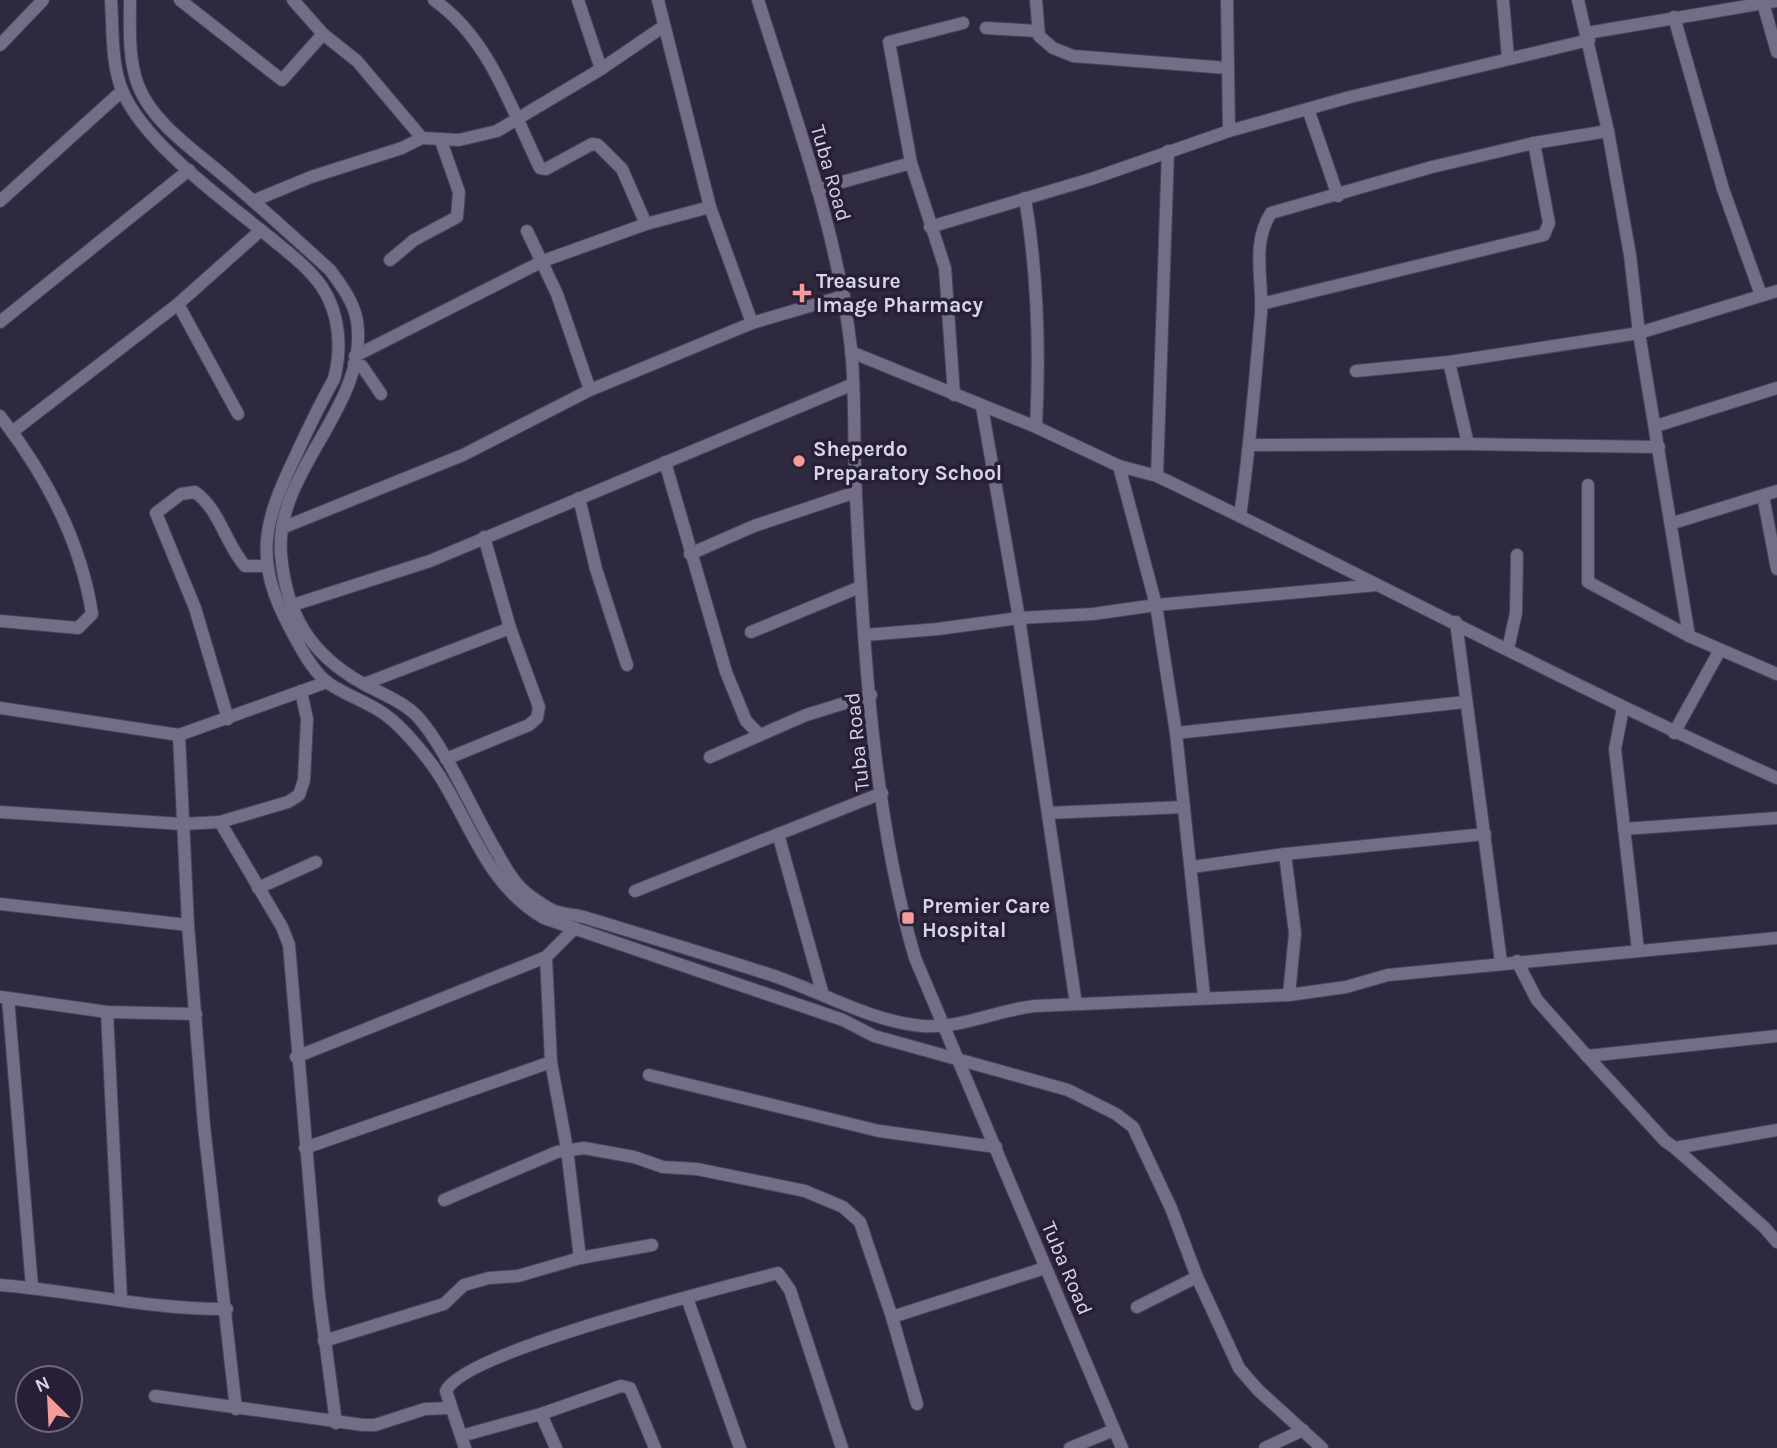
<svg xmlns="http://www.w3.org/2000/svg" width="1777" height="1448" font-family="Karla,sans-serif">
<rect width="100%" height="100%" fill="#2f2940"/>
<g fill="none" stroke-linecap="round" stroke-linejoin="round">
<g stroke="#4a4457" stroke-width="14">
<g id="minor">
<path d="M111,0C113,28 111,63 122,90C144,144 227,202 272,239C290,254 309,268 322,287C340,314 342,349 334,379C320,404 308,429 296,455C263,523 253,560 291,630C300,647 312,670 327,682C342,694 371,703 387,716C402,727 415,743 427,758C469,812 480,881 544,918L843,1020L874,1036L1068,1090L1116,1114L1133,1127L1171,1208L1197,1277L1239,1368L1258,1390L1322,1448"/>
<path d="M130,0C130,27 128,59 138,85C153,125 200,154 230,181C264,210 297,240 330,270C341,285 354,302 357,321C370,405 274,471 281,554C286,614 310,654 362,683C380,693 402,701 417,716C446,748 472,810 495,849C502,861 509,876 519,886C527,895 540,903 550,909C561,915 575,914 587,918C646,936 706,954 765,973C817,989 868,1021 922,1026C961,1029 996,1010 1035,1006L1289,995L1346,987L1388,975L1777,938"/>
<path d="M180,0L282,80L323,34"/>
<path d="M293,0L323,34L357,61L422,138"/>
<path d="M434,0C490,39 511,109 540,168L546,169L592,144L598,145L622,169L646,224"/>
<path d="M578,0L601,69"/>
<path d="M658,0L710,207L752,323"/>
<path d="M758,0C794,114 837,229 851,348C856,396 853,447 856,496C863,645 873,815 915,958L1122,1448"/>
<path d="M1036,0L1039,36L1053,48L1073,56L1227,68"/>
<path d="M1227,0L1229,131"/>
<path d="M1503,0L1508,58"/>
<path d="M1578,0L1608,131L1630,255L1639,333L1689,636"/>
<path d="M1763,3L1777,52"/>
<path d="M1674,17L1723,189L1761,295"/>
<path d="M986,28L1037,31"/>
<path d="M1587,33L1777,1"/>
<path d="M0,45L43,0"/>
<path d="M1308,109L1338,196"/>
<path d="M817,189L911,163"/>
<path d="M1025,198C1038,275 1040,349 1036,427"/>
<path d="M0,201L122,91"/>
<path d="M253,201L311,177L402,148L422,138L459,140L497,131L601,69L664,26"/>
<path d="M930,227L1091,179L1229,131L1350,97L1589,40"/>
<path d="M527,231L557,294L590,390"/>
<path d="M390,260L414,240L457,217L459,192L441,141"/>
<path d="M178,304L238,414"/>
<path d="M1261,304L1544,235L1549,223L1534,143"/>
<path d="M0,322L189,170"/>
<path d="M851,352L1036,427L1119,466L1157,476C1364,575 1567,685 1777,778"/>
<path d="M355,356L543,261L646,224L710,207"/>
<path d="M1449,362L1468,444"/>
<path d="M354,364L362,366L381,394"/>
<path d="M1356,371L1449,362L1639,333L1777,291"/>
<path d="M954,395L945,268L911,163L889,42L963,23"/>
<path d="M982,407L1019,618L1076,1004"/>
<path d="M0,416C45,474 81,541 92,614L78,628L0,621"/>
<path d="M1656,426L1777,388"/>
<path d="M12,432L178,304L261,230"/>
<path d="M1251,445L1468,444L1659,447"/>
<path d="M665,462L726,672L746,721L759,734"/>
<path d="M1119,466L1156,605L1176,733L1204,996"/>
<path d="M1157,476L1168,151"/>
<path d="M1588,485V582L1689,636L1777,674"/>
<path d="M1763,496L1777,569"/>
<path d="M579,498L596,569L627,665"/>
<path d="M1240,516C1250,448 1255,381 1261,313C1263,279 1251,244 1271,213L1432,167L1534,143L1608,131"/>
<path d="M1673,523L1777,491"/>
<path d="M282,528L463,455L590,390L682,352L752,323L844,296"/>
<path d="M690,554L754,526L856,492"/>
<path d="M293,605L430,561L851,385"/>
<path d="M1456,622L1501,962"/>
<path d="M751,632L860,587"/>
<path d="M865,635L938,629L1019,618L1093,614L1156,605L1377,585"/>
<path d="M1508,649L1516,613L1517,555"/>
<path d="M364,684L510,628"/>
<path d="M0,708L179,735L327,682"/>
<path d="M1623,708L1615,749L1638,950"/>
<path d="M228,719L195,608L156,513L181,494L195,492C220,510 225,543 245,566H268"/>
<path d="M1176,733L1465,702"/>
<path d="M1674,733L1720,650"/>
<path d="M179,735L188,925L204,1126L236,1409"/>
<path d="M710,757L806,715L871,695"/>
<path d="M446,759L529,725L537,718L539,707L510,628L484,537"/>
<path d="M0,812L182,824L220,822L288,802L299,795L304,780L307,719L301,691"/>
<path d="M1048,813L1184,807"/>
<path d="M220,822L282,927L289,945L319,1295L336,1423"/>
<path d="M1624,829L1777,818"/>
<path d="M778,834L823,995"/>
<path d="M1285,854L1295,933L1289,995"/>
<path d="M1192,867L1285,854L1485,834"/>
<path d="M258,888L316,862"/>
<path d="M635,891L882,793"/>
<path d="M0,904L188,925"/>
<path d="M546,957L551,1062L567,1149L580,1258"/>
<path d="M1517,961L1537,1000L1587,1056L1777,1036"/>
<path d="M1,997L107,1012L196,1014"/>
<path d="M8,998L32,1287"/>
<path d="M107,1012L121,1299"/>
<path d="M1587,1056L1665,1141L1675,1148L1777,1130"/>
<path d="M296,1057L546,957L575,928"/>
<path d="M649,1075L879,1131L996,1147"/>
<path d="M305,1148L551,1062"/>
<path d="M1675,1148L1765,1228L1777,1242"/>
<path d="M444,1200L557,1152L584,1148L634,1157L663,1167L697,1169L805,1191L843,1207L860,1222L892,1317L1045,1268"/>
<path d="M0,1285C76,1291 151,1310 227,1309"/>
<path d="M687,1298L740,1448"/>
<path d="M1137,1307L1197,1277"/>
<path d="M892,1317L917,1404"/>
<path d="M324,1341L444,1304L464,1285L489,1278L518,1276L580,1258L652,1245"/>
<path d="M155,1396L363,1425H375L425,1409L450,1408"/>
<path d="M541,1414L556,1448"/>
<path d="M461,1436L541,1414L621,1386L630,1388L655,1448"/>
<path d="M465,1448L446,1391C463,1351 726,1287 778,1273L790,1290L842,1448"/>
<path d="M1070,1448L1114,1430"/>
<path d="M1265,1448L1303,1430"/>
</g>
</g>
<use href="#minor" stroke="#736d87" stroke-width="12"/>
</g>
<g fill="#f59b9a" stroke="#261f36" stroke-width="2.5">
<path d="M798.5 282.5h7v7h7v7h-7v7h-7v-7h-7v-7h7z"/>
<circle cx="799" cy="461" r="7"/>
<rect x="901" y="911" width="14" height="14" rx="3.5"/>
</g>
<g text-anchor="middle" stroke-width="7" stroke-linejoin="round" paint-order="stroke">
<g font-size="21" fill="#d7d4e3" stroke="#261f36">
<text transform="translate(831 173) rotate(74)" y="7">Tuba Road</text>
<text transform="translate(857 742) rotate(-96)" y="7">Tuba Road</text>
<text transform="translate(1067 1268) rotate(67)" y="7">Tuba Road</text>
</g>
<g font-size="21" font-weight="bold" fill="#d7d4e3" stroke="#261f36" text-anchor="start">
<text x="816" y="288">Treasure<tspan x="816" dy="24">Image Pharmacy</tspan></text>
<text x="813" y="456">Sheperdo<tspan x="813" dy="24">Preparatory School</tspan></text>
<text x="922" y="913">Premier Care<tspan x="922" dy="24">Hospital</tspan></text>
</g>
</g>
<g transform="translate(49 1399) rotate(336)"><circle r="33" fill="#261f36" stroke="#6d677b" stroke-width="2"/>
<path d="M0-5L12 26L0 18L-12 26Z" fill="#f59b9a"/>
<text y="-10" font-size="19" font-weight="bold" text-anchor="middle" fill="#d7d4e3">N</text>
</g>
</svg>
